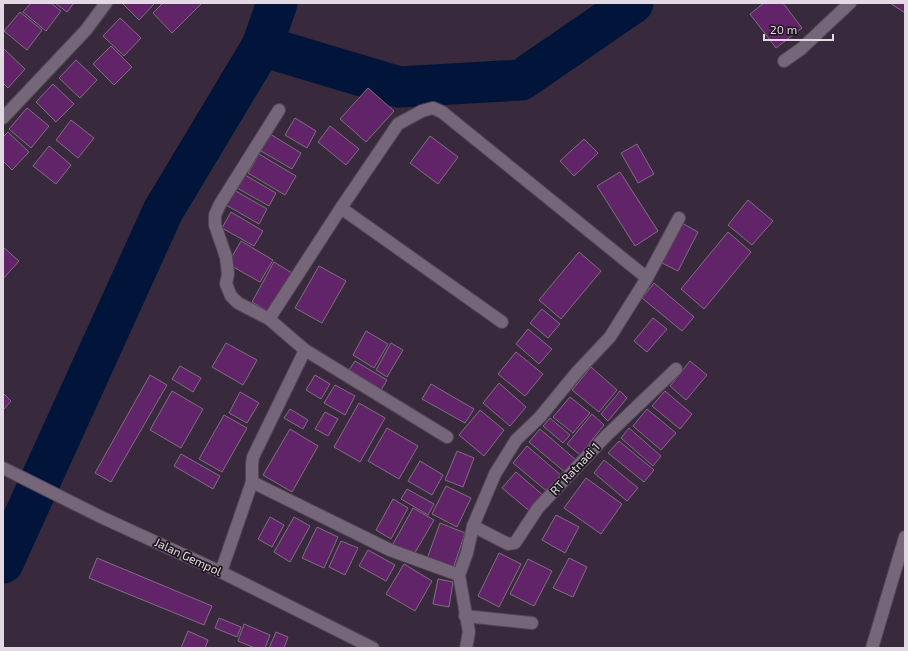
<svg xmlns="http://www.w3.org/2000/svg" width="908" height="651" font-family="'Exo 2',sans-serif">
<rect width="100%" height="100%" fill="#382a3c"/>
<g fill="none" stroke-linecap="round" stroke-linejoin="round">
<g stroke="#01153a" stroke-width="41">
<path d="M262,46L277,3"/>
<path d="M3,563L163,211L262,46L399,87L521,80L633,3"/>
</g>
</g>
<g fill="#622468" stroke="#806e81">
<path d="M31,3H51L61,11L46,31L23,12Z"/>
<path d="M55,3H74L67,12Z"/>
<path d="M122,3H155L139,20Z"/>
<path d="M163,3H202L172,33L153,13Z"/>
<path d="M764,3H783L802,28L776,48L750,14Z"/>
<path d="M890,3H905V13Z"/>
<path d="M20,12L42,30L27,50L4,31Z"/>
<path d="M120,18L141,38L124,56L103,36Z"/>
<path d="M111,46L132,67L114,85L93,64Z"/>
<path d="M4,49L25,69L8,88L3,83V51Z"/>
<path d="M76,60L97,80L80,98L59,78Z"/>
<path d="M53,84L74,104L56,122L36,102Z"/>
<path d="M368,88L394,111L366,142L340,119Z"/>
<path d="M27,108L49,126L31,148L9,129Z"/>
<path d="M295,118L316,131L307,148L285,135Z"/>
<path d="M71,120L94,138L78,158L56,140Z"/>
<path d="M330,126L359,149L346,165L318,142Z"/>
<path d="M8,132L29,152L12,170L3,161V137Z"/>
<path d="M270,134L301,153L292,169L261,151Z"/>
<path d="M430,136L458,157L438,184L410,163Z"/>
<path d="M584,139L598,153L574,176L560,161Z"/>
<path d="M637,144L654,174L638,183L621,153Z"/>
<path d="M49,146L71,165L56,184L33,166Z"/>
<path d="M259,154L296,176L285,195L248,173Z"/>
<path d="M620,172L658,231L635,246L597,186Z"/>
<path d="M245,175L276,193L269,206L237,188Z"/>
<path d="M234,190L267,209L259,224L226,205Z"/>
<path d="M748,200L773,221L752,245L728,225Z"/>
<path d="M231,212L263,231L254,246L222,228Z"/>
<path d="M680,222L698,232L678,271L660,262Z"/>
<path d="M728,232L751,252L704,309L681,289Z"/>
<path d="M241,241L273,260L260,282L228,264Z"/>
<path d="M3,247L19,261L3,279Z"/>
<path d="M579,252L601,271L561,319L539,300Z"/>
<path d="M274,262L292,273L269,312L252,302Z"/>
<path d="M319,266L346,281L322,323L295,308Z"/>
<path d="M654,283L694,317L682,331L642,298Z"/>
<path d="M542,309L560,324L548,338L530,323Z"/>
<path d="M653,318L667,329L647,352L634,341Z"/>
<path d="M528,329L552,349L539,364L516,344Z"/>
<path d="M366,331L388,344L374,368L353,355Z"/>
<path d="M226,343L257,360L243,385L212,367Z"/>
<path d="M391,343L403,350L387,377L376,370Z"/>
<path d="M516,352L543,374L525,396L498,374Z"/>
<path d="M355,361L387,380L380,392L347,373Z"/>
<path d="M690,361L707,375L686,400L670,386Z"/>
<path d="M180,366L201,378L193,392L172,379Z"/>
<path d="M591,367L617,390L599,412L572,390Z"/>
<path d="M150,375L167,385L111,482L95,473Z"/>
<path d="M315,375L330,384L321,399L306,390Z"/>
<path d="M499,383L526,407L510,426L483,403Z"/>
<path d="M431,384L474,409L465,423L422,399Z"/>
<path d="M335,385L355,396L345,415L324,403Z"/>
<path d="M172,391L203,409L181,448L150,430Z"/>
<path d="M620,391L627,398L608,421L601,414Z"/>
<path d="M665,391L692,414L680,429L652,406Z"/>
<path d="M240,392L259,403L247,423L229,413Z"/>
<path d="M3,393L11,401L3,410Z"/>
<path d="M570,397L590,413L573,433L553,417Z"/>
<path d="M359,403L385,418L360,462L334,447Z"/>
<path d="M290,409L308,420L303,429L284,418Z"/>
<path d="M647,409L676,433L661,450L633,426Z"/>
<path d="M480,410L504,430L484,456L459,435Z"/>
<path d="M325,412L338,419L328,436L315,429Z"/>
<path d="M592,414L604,425L580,455L567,444Z"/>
<path d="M224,415L247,428L222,472L199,459Z"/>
<path d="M550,418L570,435L563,443L543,426Z"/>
<path d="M387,428L418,446L399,479L368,461Z"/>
<path d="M629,428L661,456L653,466L621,438Z"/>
<path d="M290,429L318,446L292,492L263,475Z"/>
<path d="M540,429L576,460L566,473L529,442Z"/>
<path d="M619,441L654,470L644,482L608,453Z"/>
<path d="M527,446L563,477L549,493L513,463Z"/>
<path d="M457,451L474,458L463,487L445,480Z"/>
<path d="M181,454L220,476L213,489L174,466Z"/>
<path d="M604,460L638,488L627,501L594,473Z"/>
<path d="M420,461L443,475L432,495L408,481Z"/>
<path d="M516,472L545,497L532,513L502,488Z"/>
<path d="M586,478L622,504L601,534L564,508Z"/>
<path d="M446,486L471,498L457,527L432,514Z"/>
<path d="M407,489L434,504L428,515L401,499Z"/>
<path d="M393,499L408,508L391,539L376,530Z"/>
<path d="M413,508L434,520L413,556L393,544Z"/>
<path d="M556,515L579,527L565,553L542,540Z"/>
<path d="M270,517L284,525L272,547L258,539Z"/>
<path d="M294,517L310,526L290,562L274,552Z"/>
<path d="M440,523L465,533L453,569L427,559Z"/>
<path d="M317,527L338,537L324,568L302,558Z"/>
<path d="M341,541L358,548L345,575L329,567Z"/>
<path d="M368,550L395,565L386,581L359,566Z"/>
<path d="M499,553L521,564L499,607L478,596Z"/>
<path d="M97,558L212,606L204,625L89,578Z"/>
<path d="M569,558L587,567L573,597L553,588Z"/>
<path d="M528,559L552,571L534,606L510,594Z"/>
<path d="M404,564L432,581L415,611L386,594Z"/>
<path d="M438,579L453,582L449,607L433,604Z"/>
<path d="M219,618L241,627L237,637L215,628Z"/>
<path d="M244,624L270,635L265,648H255L238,641Z"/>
<path d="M188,631L208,640L205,648H181Z"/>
<path d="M276,632L288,637L284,648H269Z"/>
</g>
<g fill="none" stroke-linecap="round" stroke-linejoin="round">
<g stroke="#524655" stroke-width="14">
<g id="lane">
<path d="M465,616L532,623"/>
<path d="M872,648L905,537"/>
</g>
</g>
<g stroke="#524655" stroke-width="14">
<g id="street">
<path d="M784,61L801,49L850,3"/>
<path d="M279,110L220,204L215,215V225L226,257L228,274L226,284L231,296L238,303L269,319L305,350L447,437"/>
<path d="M341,208L502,322"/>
<path d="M269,319L341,208L398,124L422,111L433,108L442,112L647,278"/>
<path d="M252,482L390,550L459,575"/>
<path d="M473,526L508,544L515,543L538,508L606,436L676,369"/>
<path d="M221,572L252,482V464L253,457L305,350"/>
<path d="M466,648L469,632L459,575L467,553L473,526L495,474L516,440L540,417L577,372L610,337L647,278L679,218"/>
</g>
</g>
<g stroke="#524655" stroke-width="14">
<g id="secondary">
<path d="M3,118L86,30L106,3"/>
<path d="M3,468L101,517L221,572L373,648"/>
</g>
</g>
<use href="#lane" stroke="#76667a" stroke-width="12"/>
<use href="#street" stroke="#76667a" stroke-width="12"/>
<use href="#secondary" stroke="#76667a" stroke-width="12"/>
</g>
<g text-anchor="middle" stroke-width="3.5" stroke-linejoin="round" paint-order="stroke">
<g font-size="12" fill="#e2d9e4" stroke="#1c161d">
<text transform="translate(575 469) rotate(-47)" y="4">RT Ratnadi 1</text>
<text transform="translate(188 557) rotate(25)" y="4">Jalan Gempol</text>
</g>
</g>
<rect width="908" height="651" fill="none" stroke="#e2d9e4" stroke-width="8"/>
<path d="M764 34v6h69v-6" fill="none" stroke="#e2d9e4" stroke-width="2"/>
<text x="770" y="34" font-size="12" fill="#e2d9e4" stroke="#1c161d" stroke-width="3" paint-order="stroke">20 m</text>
</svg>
